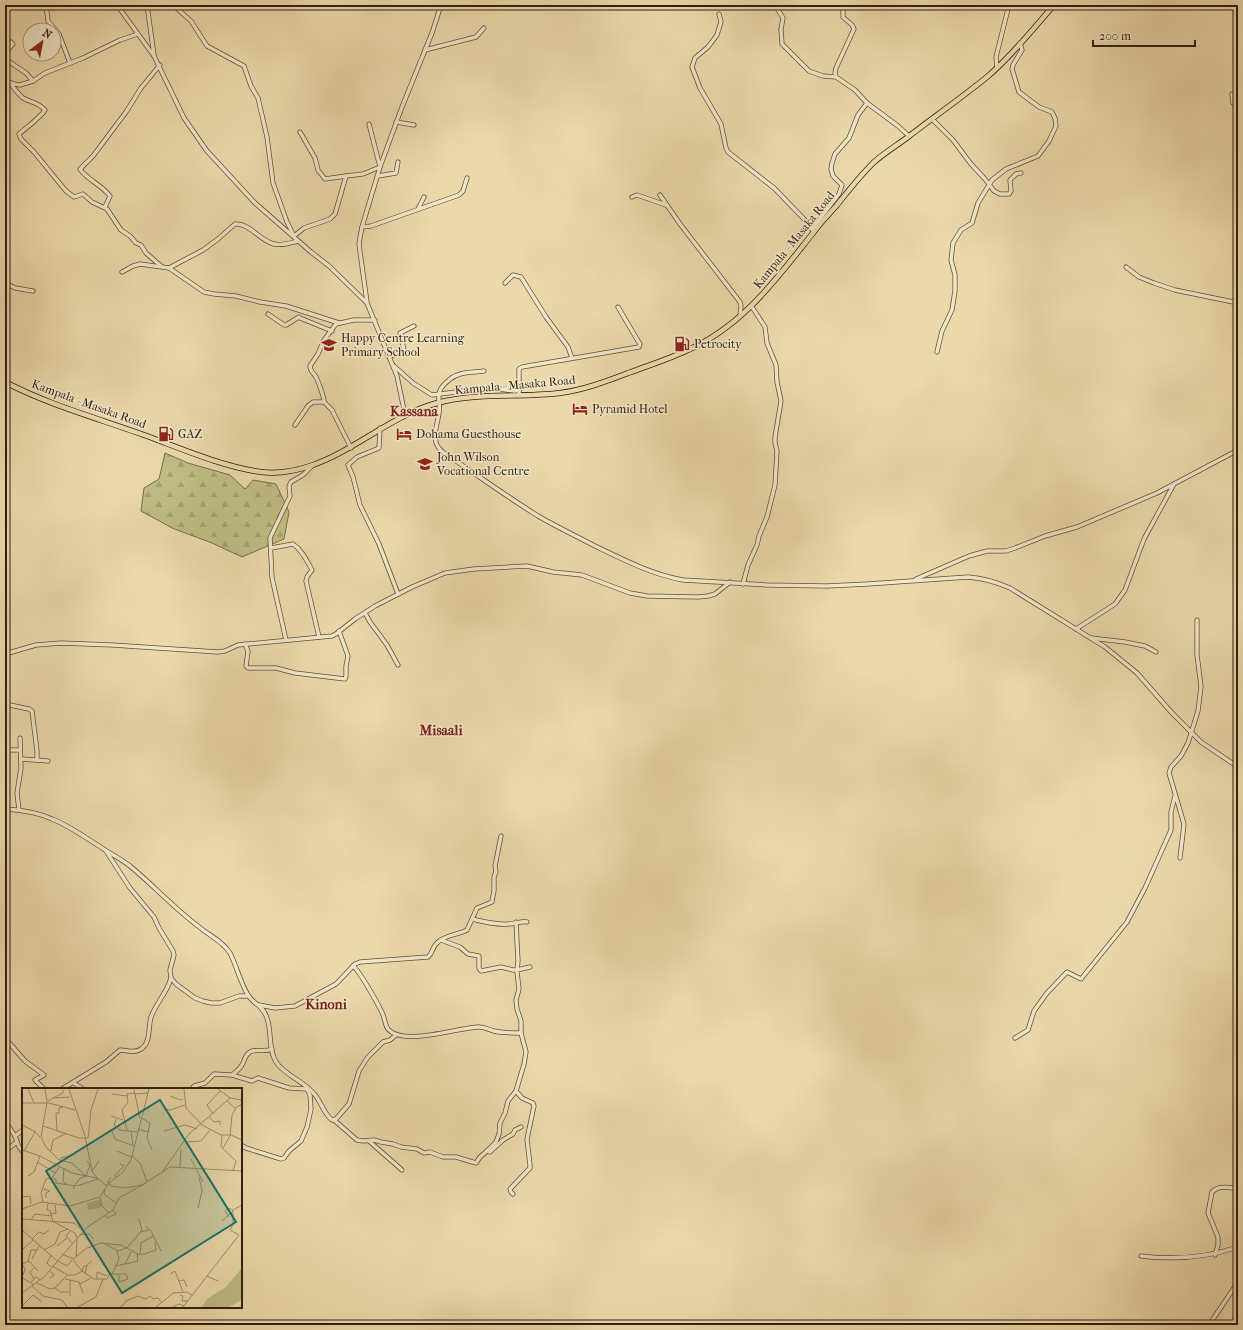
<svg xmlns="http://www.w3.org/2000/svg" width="1243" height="1330" font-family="'IM FELL French Canon',serif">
<defs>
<pattern id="forest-firs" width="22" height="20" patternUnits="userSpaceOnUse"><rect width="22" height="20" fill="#bebd84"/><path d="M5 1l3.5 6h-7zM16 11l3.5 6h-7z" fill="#a4a271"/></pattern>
</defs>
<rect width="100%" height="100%" fill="#ebd9ab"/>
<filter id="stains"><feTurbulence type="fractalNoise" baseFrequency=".005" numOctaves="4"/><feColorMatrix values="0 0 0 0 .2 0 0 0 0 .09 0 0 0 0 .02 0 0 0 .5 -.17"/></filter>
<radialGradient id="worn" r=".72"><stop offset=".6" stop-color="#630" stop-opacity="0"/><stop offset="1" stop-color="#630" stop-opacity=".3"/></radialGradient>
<path fill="url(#forest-firs)" stroke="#776e4b" d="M165,453L188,463L230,475L245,489L253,480L276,484L289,512L284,539L242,557L212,543L172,528L141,511L144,488L159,479Z"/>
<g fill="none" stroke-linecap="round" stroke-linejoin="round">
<g stroke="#5f4e38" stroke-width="5">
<g id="minor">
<path d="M46,5L48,21L59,34L70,63"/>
<path d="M117,5L154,56L184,118L207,151L255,203L311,252L329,266L367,303L397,376L405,415"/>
<path d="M147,5L154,55"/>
<path d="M173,5L191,21L207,46L244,66L251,86L258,98L267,137L273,183L287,222L294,236L304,228L330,219L335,214L346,176L363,174L380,167L369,124"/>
<path d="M775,5L783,18L781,29L782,44L809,71L823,76L836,77L855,90L867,103L898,126L909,136"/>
<path d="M719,14L721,22L717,35L708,47L695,58L692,67L700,88L721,124L726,148L728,152L774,188L804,219L814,232"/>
<path d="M425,50L476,37L484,28"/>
<path d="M5,53L13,44L11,42"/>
<path d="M5,59L26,73L33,81"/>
<path d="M997,68L996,57L1009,5"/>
<path d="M836,77L835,73L836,68L854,29L852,25L843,17V10L846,5"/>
<path d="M5,80L14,84L20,85L33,81L45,73L83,58L120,40L138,34"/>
<path d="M10,83C14,88 18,94 23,98C32,103 38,102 45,110C39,119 28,126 19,134L21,139L34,152L66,191L74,197L83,194L92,202L107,209L121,230L130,236L136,243L141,245L146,253L161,266"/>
<path d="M1232,94L1233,103L1238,109"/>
<path d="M932,119L953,140L971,164L985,179L994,191L1000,194H1009L1011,191L1010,180L1016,174L1021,173"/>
<path d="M396,122L414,125"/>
<path d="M300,132L315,158L318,170L325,179L346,176"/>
<path d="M378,176L396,173L398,162"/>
<path d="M660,195L680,224L740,302L741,306L740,316"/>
<path d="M632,197L637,195L666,205"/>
<path d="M105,207L110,196C102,185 86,179 80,169L93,156L126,112L141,88L160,65"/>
<path d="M418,209L424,197"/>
<path d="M362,227L371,226L459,195L463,191L467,178"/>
<path d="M812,229L839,194L842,185L833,176L831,169L832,163L835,154L849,138L858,115L867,103"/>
<path d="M1126,267L1139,277L1154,283L1175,290L1238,303"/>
<path d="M169,268L204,292L214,294L236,296L260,302L286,306L339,323"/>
<path d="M122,272L133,266L140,264L169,268L203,250L218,239L235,224C250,223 260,241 274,244C282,246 290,243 298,241"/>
<path d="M5,283L15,288L33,291"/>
<path d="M505,283L513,275L521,277L546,317L568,347L572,358"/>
<path d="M367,302L360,252L359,243L362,227L380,167L402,107L432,33L441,5"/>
<path d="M268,314L284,325H286L299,317L300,318L332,331"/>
<path d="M937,352L942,331L952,310L955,291V275L951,260L953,243L961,230L972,223L978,203L992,180L1006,169L1038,156L1049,141L1056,126L1055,118L1052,112L1039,107L1019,92L1012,69L1013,65L1022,50L1020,43"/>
<path d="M389,357L404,350L400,333L414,326"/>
<path d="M394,366L413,383L432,395L464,391L499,389L515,391L519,390"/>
<path d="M484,371C472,373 459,371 449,380C433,393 441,398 439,413C437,428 429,442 444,453C476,474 506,496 538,516C557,527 576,536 595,546C624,560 651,574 683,580L767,585L827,586L868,584L968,577C983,578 996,582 1010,588L1105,647L1137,673L1172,713L1201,742L1238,767"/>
<path d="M519,395V369L522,367L639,347L640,344L638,341L618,307"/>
<path d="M324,402C324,397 319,383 316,377C314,373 310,372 310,366L318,354L324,340L336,324L354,320H375"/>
<path d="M295,425L308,406L313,402H324L332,410L351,448"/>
<path d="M380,428L379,448L357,457L348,465L353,477L360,505L379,544L398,594"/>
<path d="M271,548L293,544C302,550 307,561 312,570L307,577L306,581L319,637"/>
<path d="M916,579L969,556L987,551H1006L1015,548L1045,536L1077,527L1157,493L1238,450"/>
<path d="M743,584L748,565L757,545L759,536L767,517L775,485L777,451L775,443V437L781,401L777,382L776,365L767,343L765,327L752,307"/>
<path d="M365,613L370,622L387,645L398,665"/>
<path d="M1076,629L1115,604L1125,590L1144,539L1174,484"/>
<path d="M1091,638L1125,642L1145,646L1156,652"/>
<path d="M286,640L272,578L270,538L290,496L289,486L291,482L303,475L312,466"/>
<path d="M245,644L248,651L246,666L248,668H276L295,673L345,679L346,676V666L348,656L339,631"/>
<path d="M5,654L36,645L61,643L112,645L218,652L225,651L238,645L332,636L336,634L355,619L375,606L412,587L445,573L474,569L527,566L553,572L582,575L630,593L647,596L698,597L708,596L715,594L730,582"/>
<path d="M5,704L29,709L32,711L37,751V760"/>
<path d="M6,750H20"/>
<path d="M21,759L48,761"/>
<path d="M5,809C21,810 37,812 52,819C70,826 86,838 102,848C111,854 121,859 130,866C153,885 174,908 198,926C208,935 223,941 230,953C237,967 240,982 248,995C253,1004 263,1005 267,1018C272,1032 268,1049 276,1062C285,1076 305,1081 315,1095C322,1103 323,1113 332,1120L336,1119L349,1104L359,1071L368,1057L383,1042L390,1040L396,1035"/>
<path d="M19,810L17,793L21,768L20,738"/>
<path d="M106,851L130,888L154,917L159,928L173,951L174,955L170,970L171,978L176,984L195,998L203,1001L211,1003H220L239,996H249"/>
<path d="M1180,858L1184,824L1169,773L1171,767L1181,756L1188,743L1198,711L1201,686L1197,655V620"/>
<path d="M472,919C484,922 496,925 508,924C515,924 521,921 527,922"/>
<path d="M441,940L460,947L468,954L479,956V968L481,971L501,967L513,970H517L518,961L516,922"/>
<path d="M353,966C359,970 380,1007 383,1015C385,1020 385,1025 388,1029C403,1047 459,1027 479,1027C485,1027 489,1030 494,1031C502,1033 512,1033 521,1033"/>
<path d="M259,1005L275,1008L295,1006L336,984L355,964L360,962L428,957C433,953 432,947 437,943C444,935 458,935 467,930L477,908L492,902V901L494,891V877L496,872L495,866L501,836"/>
<path d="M5,1038L25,1061L44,1075L35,1080L44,1089"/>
<path d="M1015,1038L1028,1030L1034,1011L1047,993L1067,972L1081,979L1127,922L1145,888L1171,830V812L1175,796"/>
<path d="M232,1075L252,1081L258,1078L289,1088L307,1089"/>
<path d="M74,1083L83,1089"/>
<path d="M62,1089L106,1062L120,1050C127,1050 135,1054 141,1049C151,1043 148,1027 151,1017C156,1003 167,993 171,978"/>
<path d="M192,1089L194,1086L205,1083L214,1074L232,1075C236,1072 241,1068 243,1063C245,1059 245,1055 250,1052C256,1048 264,1053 272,1049"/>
<path d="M334,1120L357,1140L363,1141L374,1140L381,1142L393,1144L401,1147L417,1149L424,1153L430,1152L443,1157H456L476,1163L480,1157L487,1151L496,1142L499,1134L500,1123L505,1113L508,1101L516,1091"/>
<path d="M5,1121L15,1136L19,1147L23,1152"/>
<path d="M15,1136L23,1130"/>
<path d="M369,1141L402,1170"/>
<path d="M241,1145L246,1148L281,1159L284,1158L289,1151L301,1141L307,1127L311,1109L310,1095L306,1087"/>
<path d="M5,1151L17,1142"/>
<path d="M487,1151L490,1152L503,1140L513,1134L515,1130L521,1127"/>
<path d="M513,1194L511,1192L510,1189L530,1168V1165L527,1139L534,1106L533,1103L522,1098L516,1091L524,1064L526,1052L521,1033V1021L517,1009L516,1000L519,989L517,972V970L530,967"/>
<path d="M1215,1255L1218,1245V1237L1208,1213L1212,1192C1218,1185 1230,1187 1238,1189"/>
<path d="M1141,1256C1174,1260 1206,1258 1238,1247"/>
<path d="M1209,1325L1238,1282"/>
</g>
</g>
<g stroke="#301f12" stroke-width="6">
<path id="major" d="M5,382C49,405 97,418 144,435C180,448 223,467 261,472C277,474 295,471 310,466C355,451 390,416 437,403C476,392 519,398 560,393C584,390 607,381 631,372C650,365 669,359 688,350C743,326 777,278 813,233C820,223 829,214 837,205C849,190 860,176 873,163C884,153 896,146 908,137C934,117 961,98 987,77C1011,57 1033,29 1054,5"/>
</g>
<use href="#minor" stroke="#f2e6c8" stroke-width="3.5"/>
<use href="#major" stroke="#ebd9ab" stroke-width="4.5"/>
</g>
<defs>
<g id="fuel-bare" transform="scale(1.2)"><path d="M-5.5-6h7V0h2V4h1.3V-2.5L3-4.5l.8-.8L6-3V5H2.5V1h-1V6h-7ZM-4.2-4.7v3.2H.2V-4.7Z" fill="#8f2418" stroke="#f2e6c8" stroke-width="2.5" paint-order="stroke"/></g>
<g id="school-bare" transform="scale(1.2)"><path d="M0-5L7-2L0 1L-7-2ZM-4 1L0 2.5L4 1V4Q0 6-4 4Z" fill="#8f2418" stroke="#f2e6c8" stroke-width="2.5" paint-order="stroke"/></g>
<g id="hotel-bare" transform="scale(1.2)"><path d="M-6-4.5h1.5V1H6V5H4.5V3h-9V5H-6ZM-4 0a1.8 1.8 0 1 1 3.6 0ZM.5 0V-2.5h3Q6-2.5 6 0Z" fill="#8f2418" stroke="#f2e6c8" stroke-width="2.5" paint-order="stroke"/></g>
</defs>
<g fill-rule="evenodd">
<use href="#fuel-bare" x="682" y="344"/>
<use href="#school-bare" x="329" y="345"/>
<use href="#hotel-bare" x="580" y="409"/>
<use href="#fuel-bare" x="166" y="434"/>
<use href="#hotel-bare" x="404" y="434"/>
<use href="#school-bare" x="425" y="464"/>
</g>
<g text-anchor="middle" stroke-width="3" stroke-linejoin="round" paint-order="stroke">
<g font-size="12" fill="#301f12" stroke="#f2e6c8">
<text transform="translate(794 240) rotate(-51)" y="4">Kampala - Masaka Road</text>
<text transform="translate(515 385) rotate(-5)" y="4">Kampala - Masaka Road</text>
<text transform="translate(89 404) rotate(20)" y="4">Kampala - Masaka Road</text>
</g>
<g font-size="12" fill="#301f12" stroke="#f2e6c8" text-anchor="start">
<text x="341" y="342">Happy Centre Learning<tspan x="341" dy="14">Primary School</tspan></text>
<text x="694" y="348">Petrocity</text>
<text x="592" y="413">Pyramid Hotel</text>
<text x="178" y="438">GAZ</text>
<text x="416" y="438">Dohama Guesthouse</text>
<text x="437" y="461">John Wilson<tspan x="437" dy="14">Vocational Centre</tspan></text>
</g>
<g font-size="14" font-weight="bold" fill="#7a1f14" stroke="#f2e6c8">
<text x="414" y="416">Kassana</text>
<text x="441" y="735">Misaali</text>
<text x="326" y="1009">Kinoni</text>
</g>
</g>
<g transform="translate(22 1088)">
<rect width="220" height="220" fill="#ebd9ab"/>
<path d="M77,112L81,116L78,120L66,122L65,115ZM220,180V212L207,219H180L185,211L204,199Z" fill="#bebd84"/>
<path fill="none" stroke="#a08f6e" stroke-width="1" d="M6,1L12,15M23,1L25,13M47,1L63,48L70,83L75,90M112,1L118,31M162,1L164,20L180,37L199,47H209L220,52M196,1L208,10L220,12M90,6L105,8M113,6L126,5M148,8L158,12L161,11M48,9L31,10L25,14L19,49L24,59L37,72L50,75L64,88L68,77L65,73M31,10L41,5V2M205,13L213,20L220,16M0,15H27L53,22M142,21L148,22L163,17M34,25L35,42M34,25H37V20L41,19M191,26L185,17L198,3M89,28L101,32M187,29L192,34L198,33V37M120,30L128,35L125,50L130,62M94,31L92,37L98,42L115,44M0,37L14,44M21,38L57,50H66L69,22L76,1M116,41L126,44L127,41M105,42L100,22L106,14L105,6L113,5M90,43L93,51L112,58M109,43L111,58M142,43L163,37L175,41M200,47L199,59L214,73L211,83M163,54L179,53L188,42M201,60L208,48L210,27L214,20M0,62L18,68L50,85L75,90L85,98M2,63L13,44L18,49M29,63L31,52L43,46M95,63L109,69M110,68L118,75L125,94M169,71L181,94M38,73L39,70L48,68M15,74L34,85M158,79L159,61M42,80L41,94L45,96M70,83L77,73M141,83L167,46L208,10M6,88L12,84L18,68M89,89L86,94L89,98L103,100L120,97L148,79L220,83M94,89L93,87L102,78L98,76M31,91H34V95L54,98M55,98L76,91M22,101L28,103L24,105V110M51,101L58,90L65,88M83,101L82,106L94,115M0,109L8,108L9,116M78,110L79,117L87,125M21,114L19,105L24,91L30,90L38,78M26,115L25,122H28L29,126M176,120L180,103L177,89M0,121L20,114L48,118L78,109L86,96L100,85L109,72L127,1M83,128L85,130L94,126L91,122M207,129L203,123L206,120L211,122M0,131L52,135L61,143M9,132L13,126L30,128M200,133L211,123M31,134L29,126L34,125L33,117M32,134L53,145L55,150M128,141L139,163M0,142L34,172L45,178L50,172M48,143L44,148L50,155M119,144L127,142L124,138M58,147L67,146L71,151M10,151L17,144L22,146L27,142M83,156L96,163L104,160M35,158L45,150M105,160L120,142L117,131M0,162L11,152M22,162L33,156L38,144L46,141M40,166L51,171L65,160L79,155L99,157L118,167L119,155L131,148M29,167L25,175L29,179M119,167L134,162L133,154M54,168L55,151M10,171L17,158M51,172L60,183L62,178H65M6,173L9,162H14M0,176L7,173L16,183M0,176L3,181L1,187M104,176L116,173L115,166M30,178L46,187H53L60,183L72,191H81L74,209L56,219M93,178L103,176L109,164M27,182L32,187L28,190M63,185L65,177L70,173M0,186L1,190L12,197M90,186L97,171L95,163M148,186L153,183L161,204M185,188L196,193M12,191L8,184L13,179M43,191L57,194L61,205M75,191V184L85,188M81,191H85L88,186H104L106,191L97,194V187M48,192V208M157,193L162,192L165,199M9,194L14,189L18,192M15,195L28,201L33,200L38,204H47M58,196L69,190M10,198L21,208L40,212L45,219M33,200L45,187M0,205L22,189L64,140L91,122L97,110L124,95M158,207L161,208L160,213H165M0,218L11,207L20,214M99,219L104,213L116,208L124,211L128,208L131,211L136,210L139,214M134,219L151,205L165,204L170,207M151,219L157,216L162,218M161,219L217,147L208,142L211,137V122L220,117"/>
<path fill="#0f766e" fill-opacity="0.15" stroke="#0f766e" stroke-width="2" d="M138,12L214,134L100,205L24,83Z"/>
<rect width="220" height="220" fill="none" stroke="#301f12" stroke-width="2"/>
</g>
<rect width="1243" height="1330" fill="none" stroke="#ebd9ab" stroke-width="20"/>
<rect x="6" y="6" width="1231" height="1318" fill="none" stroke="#301f12" stroke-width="2"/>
<rect x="10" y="10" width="1223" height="1310" fill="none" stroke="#301f12"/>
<g transform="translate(42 42) rotate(32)"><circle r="19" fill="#f2e6c8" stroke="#a4967f"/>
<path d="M0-3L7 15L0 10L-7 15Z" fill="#8f2418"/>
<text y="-6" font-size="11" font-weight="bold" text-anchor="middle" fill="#301f12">N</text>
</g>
<path d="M1093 40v6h102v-6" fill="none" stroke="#301f12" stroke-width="2"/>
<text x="1099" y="40" font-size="12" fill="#301f12" stroke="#f2e6c8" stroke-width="3" paint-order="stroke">200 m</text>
<rect width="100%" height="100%" filter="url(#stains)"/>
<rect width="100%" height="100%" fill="url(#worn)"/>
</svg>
